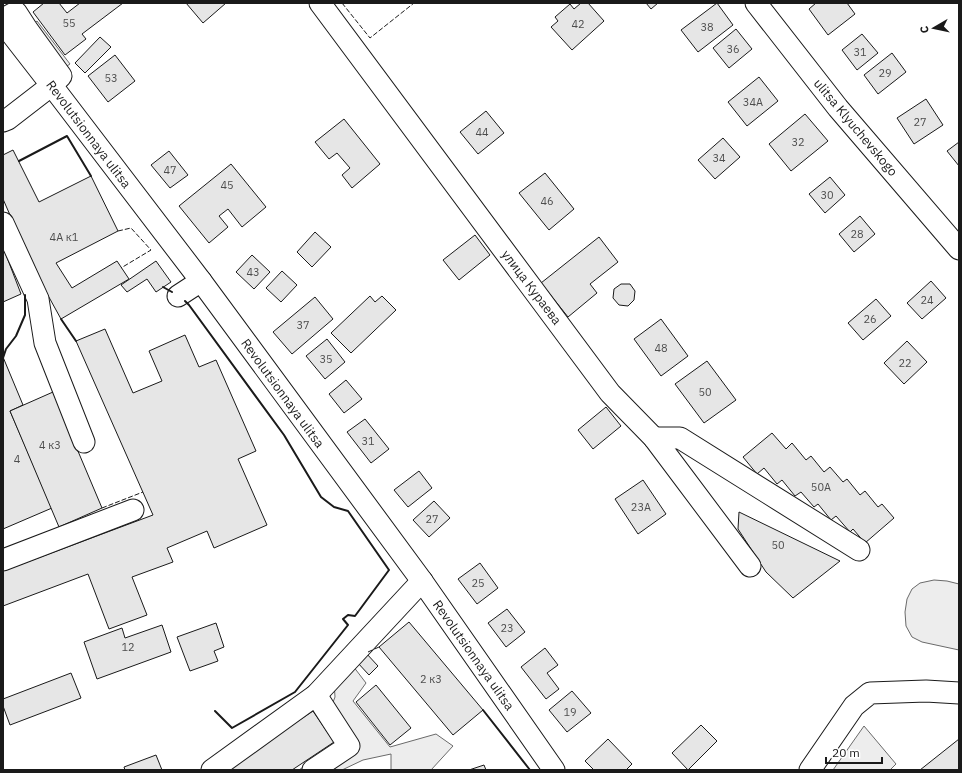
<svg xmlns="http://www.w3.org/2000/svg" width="962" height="773" font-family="'IBM Plex Sans',sans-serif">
<rect width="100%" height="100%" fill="#fff"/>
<g fill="#ededed" stroke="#6a6a6a">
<path d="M37,21L70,64L58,72L27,29Z"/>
<path d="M934,580L947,581L959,584V650L922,642L912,637L906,626L905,612L907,599L912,589L920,583Z"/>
<path d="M353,666L366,683L353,701L390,747L436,734L453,746L431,770H391V754L363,760L342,770H299L310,762L332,754L337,734L325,723L335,697L334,682Z"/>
<path d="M864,726L896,764L890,770H833Z"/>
</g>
<g fill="#e6e6e6" stroke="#1a1a1a">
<path d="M44,3H59L67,13L80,3H123L82,34L86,39L65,55L33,12Z"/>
<path d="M186,3H226L203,23Z"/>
<path d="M581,3H588L604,21L572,50L551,27L558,21L555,17L570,4L574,9Z"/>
<path d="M646,3H658L651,9Z"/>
<path d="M717,3L733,25L698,52L681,30Z"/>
<path d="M816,3H847L855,14L828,35L809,9Z"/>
<path d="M736,29L752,49L729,68L713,48Z"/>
<path d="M862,34L878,53L857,70L842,50Z"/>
<path d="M100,37L111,47L85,73L75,63Z"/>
<path d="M892,53L906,72L878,94L864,75Z"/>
<path d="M115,55L135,81L108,102L88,76Z"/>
<path d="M759,77L778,101L747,126L728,102Z"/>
<path d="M926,99L943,125L914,144L897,118Z"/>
<path d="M486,111L504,133L478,154L460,132Z"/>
<path d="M805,114L828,141L791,171L769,144Z"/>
<path d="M344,119L380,164L352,188L342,175L350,168L337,153L329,159L315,142Z"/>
<path d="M723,138L740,157L715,179L698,160Z"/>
<path d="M959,142V166L947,151Z"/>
<path d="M13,150L39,202L91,176L118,231L56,263L72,288L117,261L129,279L61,319L34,270L3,199V155Z"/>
<path d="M169,151L188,175L170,188L151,165Z"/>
<path d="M231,164L266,207L242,227L228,209L219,216L228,227L209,243L179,206Z"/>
<path d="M545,173L574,209L549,230L519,193Z"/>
<path d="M830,177L845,195L825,213L809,194Z"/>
<path d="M860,216L875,234L854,252L839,234Z"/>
<path d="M315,232L331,247L312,267L297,252Z"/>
<path d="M475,235L490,255L459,280L443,260Z"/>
<path d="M599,237L618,262L590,284L597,293L568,317L541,283Z"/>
<path d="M3,247L21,294L3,302Z"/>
<path d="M252,255L270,272L254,289L236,272Z"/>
<path d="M156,261L171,282L156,292L147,279L127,292L121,285Z"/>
<path d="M282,271L297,285L281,302L266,288Z"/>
<path d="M931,281L946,298L922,319L907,303Z"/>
<path d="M621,284H630L635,291L634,300L628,306L619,305L613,298L614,289Z"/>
<path d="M370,296L375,302L382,296L396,310L351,353L331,333Z"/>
<path d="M315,297L333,319L292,354L273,332Z"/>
<path d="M876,299L891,316L863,340L848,323Z"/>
<path d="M661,319L688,356L661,376L634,339Z"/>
<path d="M105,329L133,393L162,381L149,351L185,335L199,367L216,360L256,451L238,459L267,525L214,548L207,531L167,548L173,562L132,577L147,615L109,629L88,574L3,606V571L153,515L76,341Z"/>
<path d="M327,339L345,362L325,379L306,356Z"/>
<path d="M907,341L927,362L904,384L884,363Z"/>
<path d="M3,357L23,405L10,411L52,508L3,529Z"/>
<path d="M707,361L736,400L704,423L675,384Z"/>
<path d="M346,380L362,399L344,413L329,394Z"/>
<path d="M53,392L102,508L59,527L10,411Z"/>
<path d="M606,407L621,426L593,449L578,430Z"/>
<path d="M365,419L389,449L371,463L347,432Z"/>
<path d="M772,433L786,449L792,443L806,460L811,456L824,472L830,467L843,482L847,479L860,495L865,491L878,507L882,504L894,518L865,543L853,529L850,532L836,516L831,520L818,504L814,507L801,492L795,496L782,480L777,484L764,468L757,474L743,457Z"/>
<path d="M419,471L432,488L408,507L394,490Z"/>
<path d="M643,480L666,514L638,534L615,499Z"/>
<path d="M434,501L450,518L429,537L413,520Z"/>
<path d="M739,512L840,561L793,598L766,572L738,529Z"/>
<path d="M480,563L498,588L477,604L458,579Z"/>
<path d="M507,609L525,632L506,647L488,623Z"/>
<path d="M409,622L483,710L453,735L379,647Z"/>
<path d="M216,623L224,647L214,651L218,661L190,671L177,637Z"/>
<path d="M162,625L171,652L97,679L84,642L122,628L125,638Z"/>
<path d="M545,648L558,665L547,673L559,689L546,699L521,667Z"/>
<path d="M366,653L378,666L369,675L357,662Z"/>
<path d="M71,673L81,698L10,725L3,706V699Z"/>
<path d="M376,685L411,728L390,745L356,702Z"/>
<path d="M572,691L591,713L567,732L549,710Z"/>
<path d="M313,711L334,742L292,770H224Z"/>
<path d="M701,725L717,741L688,770L672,753Z"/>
<path d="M608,739L632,764L626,770H594L585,761Z"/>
<path d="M959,739V770H920Z"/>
<path d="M156,755L162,770H125L124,767Z"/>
<path d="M484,765L486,770H469Z"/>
</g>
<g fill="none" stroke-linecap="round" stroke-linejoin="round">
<g stroke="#1a1a1a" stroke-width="23">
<g id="minor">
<path d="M320,3L610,393L654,438L750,566"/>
<path d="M756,3L838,108L959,249"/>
<path d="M3,19L16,12L27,29L61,76L52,85L8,119L3,121"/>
<path d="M3,23L59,95L201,281L422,581L554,770"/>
<path d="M3,223L38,299L45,343L84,442"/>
<path d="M178,296L201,281"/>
<path d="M654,438H680L859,550"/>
<path d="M3,560L133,510"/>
<path d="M212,770L316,695L422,581"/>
<path d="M313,770L349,746L316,695"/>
<path d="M810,770L854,706L870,693L926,691L959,693"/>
</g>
</g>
<use href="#minor" stroke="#fff" stroke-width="21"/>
<g stroke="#1a1a1a" stroke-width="1" stroke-dasharray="5 2" stroke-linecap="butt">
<path d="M342,3L370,38L414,3"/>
<path d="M118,231L131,228L151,250L121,268"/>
<path d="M102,508L143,492"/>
<path d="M368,652L379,647"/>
</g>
<g stroke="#1a1a1a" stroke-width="2">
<path d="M19,161L67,136L91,176"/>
<path d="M163,287L172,292"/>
<path d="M185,301L189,305L284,435L321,497L334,507L348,511L389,570L355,616L348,615L343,619L348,625L295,692L232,728L215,711"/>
<path d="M61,319L76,341"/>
<path d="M3,358L6,349L16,336L25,315V295"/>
<path d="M483,710L530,770"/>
</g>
</g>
<g text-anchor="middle" stroke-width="3" stroke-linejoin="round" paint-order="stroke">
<g font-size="11" fill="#4d4d4d">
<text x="69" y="27">55</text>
<text x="578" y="28">42</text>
<text x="707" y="31">38</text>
<text x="733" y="53">36</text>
<text x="860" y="56">31</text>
<text x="885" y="77">29</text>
<text x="111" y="82">53</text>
<text x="753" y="106">34А</text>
<text x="920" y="126">27</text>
<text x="482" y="136">44</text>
<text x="798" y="146">32</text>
<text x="719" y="162">34</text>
<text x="170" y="174">47</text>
<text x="227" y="189">45</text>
<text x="827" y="199">30</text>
<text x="547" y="205">46</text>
<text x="857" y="238">28</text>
<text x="64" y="241">4А к1</text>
<text x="253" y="276">43</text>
<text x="927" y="304">24</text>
<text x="870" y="323">26</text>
<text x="303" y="329">37</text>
<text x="661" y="352">48</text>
<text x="326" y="363">35</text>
<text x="905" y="367">22</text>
<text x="705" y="396">50</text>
<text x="368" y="445">31</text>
<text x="50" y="449">4 к3</text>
<text x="17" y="463">4</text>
<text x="821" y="491">50А</text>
<text x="641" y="511">23А</text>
<text x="432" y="523">27</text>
<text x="778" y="549">50</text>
<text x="478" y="587">25</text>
<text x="507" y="632">23</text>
<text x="128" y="651">12</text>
<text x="431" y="683">2 к3</text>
<text x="570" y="716">19</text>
</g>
<g font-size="13" fill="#1a1a1a" stroke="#fff">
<text transform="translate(856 127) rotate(50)" y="5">ulitsa Klyuchevskogo</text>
<text transform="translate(89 134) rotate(53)" y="5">Revolutsionnaya ulitsa</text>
<text transform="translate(532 287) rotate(53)" y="5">улица Кураева</text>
<text transform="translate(283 393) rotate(54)" y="5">Revolutsionnaya ulitsa</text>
<text transform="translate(474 655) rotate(55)" y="5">Revolutsionnaya ulitsa</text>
</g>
</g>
<rect width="962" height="773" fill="none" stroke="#1a1a1a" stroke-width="8"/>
<g transform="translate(934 28) rotate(261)" stroke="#ffffff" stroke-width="3" paint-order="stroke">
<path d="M0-3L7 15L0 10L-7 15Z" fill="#1a1a1a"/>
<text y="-6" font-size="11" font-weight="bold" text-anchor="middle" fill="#1a1a1a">С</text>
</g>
<path d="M826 757v6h56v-6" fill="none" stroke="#1a1a1a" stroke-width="2"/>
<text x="832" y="757" font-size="12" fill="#1a1a1a" stroke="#ffffff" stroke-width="3" paint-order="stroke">20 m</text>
</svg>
